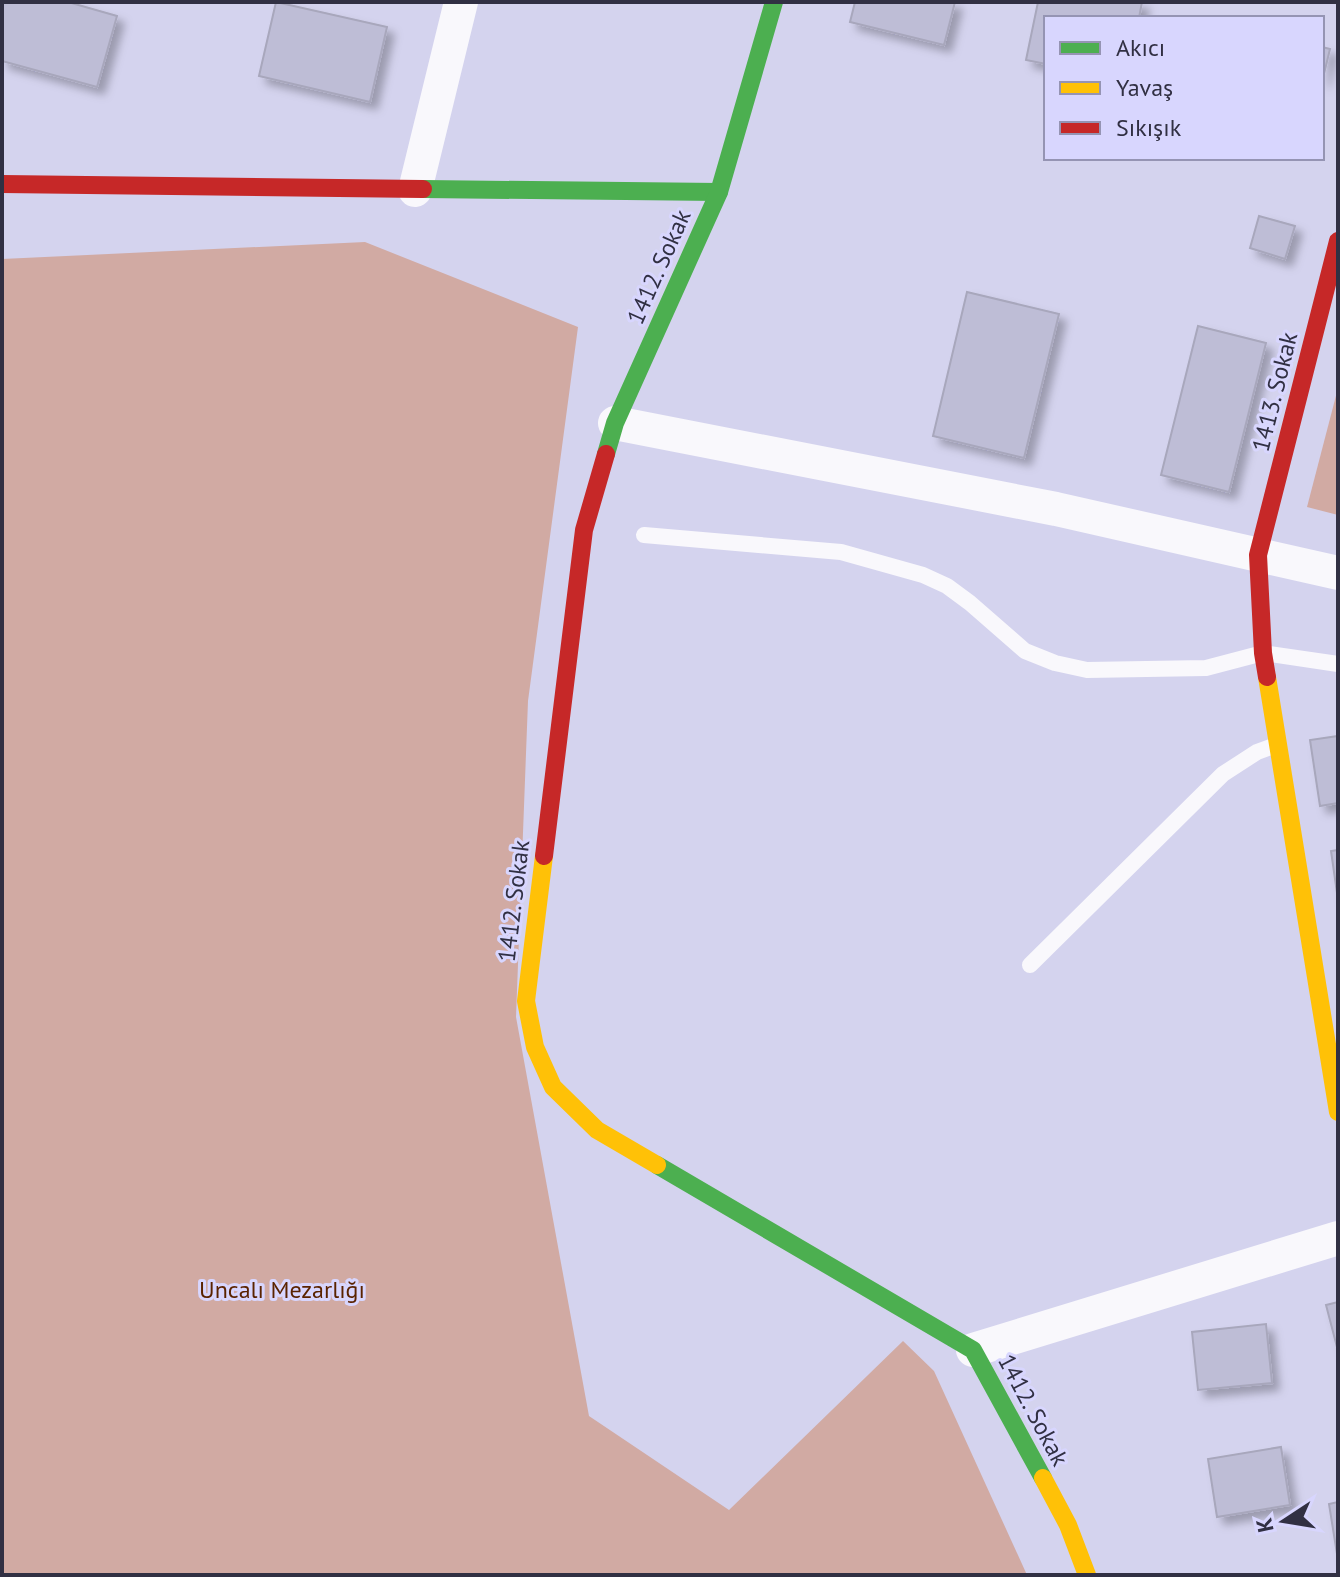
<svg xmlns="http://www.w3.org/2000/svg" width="1340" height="1577" font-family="'PT Sans',sans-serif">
<defs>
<filter id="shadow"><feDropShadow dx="7" dy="7" stdDeviation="4" flood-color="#0004"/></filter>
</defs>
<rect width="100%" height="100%" fill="#d4d3ee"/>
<g fill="#d1aaa3">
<path d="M365,242L578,327L528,701L516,1017L589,1416L729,1510L903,1341L934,1371L1027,1575H2V259Z"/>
<path d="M1338,388V515L1307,507Z"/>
</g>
<g fill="#bebdd6" stroke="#a8a7bc" stroke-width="2" filter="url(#shadow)">
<path d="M3,2H68L117,16L97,87L2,61Z"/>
<path d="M276,2L387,27L370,102L259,76Z"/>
<path d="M855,2H955L944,45L850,22Z"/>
<path d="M1038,2H1142L1139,18H1046V64L1026,60Z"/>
<path d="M1322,47L1330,49L1322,82Z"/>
<path d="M1259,216L1295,226L1285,259L1250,248Z"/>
<path d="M967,292L1059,314L1024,458L933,436Z"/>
<path d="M1198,326L1266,343L1229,492L1161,475Z"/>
<path d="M1338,736V803L1320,806L1310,740Z"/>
<path d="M1338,850V900L1331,851Z"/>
<path d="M1338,1302V1351L1326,1305Z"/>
<path d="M1266,1324L1272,1383L1198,1390L1192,1332Z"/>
<path d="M1281,1447L1290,1505L1217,1517L1208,1459Z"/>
<path d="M1338,1502V1554H1337L1329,1504Z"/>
</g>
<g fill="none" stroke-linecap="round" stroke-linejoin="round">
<g stroke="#f9f8fc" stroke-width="16">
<path d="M644,535L841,552L923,575L947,586L970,603L1025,651L1055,663L1087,670L1206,668L1263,653L1338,664"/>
<path d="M1030,965L1223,774L1257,752L1276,745"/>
</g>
<g stroke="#f9f8fc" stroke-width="34">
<path d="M415,190L461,2"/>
<path d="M615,423L1056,509L1338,573"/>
<path d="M973,1350L1338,1238"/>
</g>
<g stroke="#4caf50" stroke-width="18">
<path d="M423,189L719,192"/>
<path d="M606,454L615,423L719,192L774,2"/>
<path d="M657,1165L973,1350L1043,1478"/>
</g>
<g stroke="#ffc107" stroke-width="18">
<path d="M1267,677L1338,1112"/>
<path d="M544,856L526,1001L535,1047L553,1087L597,1130L657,1165"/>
<path d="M1043,1478L1068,1525L1087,1575"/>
</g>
<g stroke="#c62828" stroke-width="18">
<path d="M2,184L423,189"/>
<path d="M1267,677L1263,653L1258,555L1338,241"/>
<path d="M544,856L584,530L606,454"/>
</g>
</g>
<g text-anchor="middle" stroke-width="6" stroke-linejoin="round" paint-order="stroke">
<g font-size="24" fill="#313043" stroke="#d8d6fe">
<text transform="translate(659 267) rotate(-66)" y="8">1412. Sokak</text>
<text transform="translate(1275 392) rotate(-76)" y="8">1413. Sokak</text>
<text transform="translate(514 901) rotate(-83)" y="8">1412. Sokak</text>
<text transform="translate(1033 1410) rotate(62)" y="8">1412. Sokak</text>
</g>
<g font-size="24" fill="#5a2300" stroke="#d8d6fe">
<text x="282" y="1298">Uncalı Mezarlığı</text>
</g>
</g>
<rect width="1340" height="1577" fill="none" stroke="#313043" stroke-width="8"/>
<rect x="1044" y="16" width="280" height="144" fill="#d8d6fe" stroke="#9594b3" stroke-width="2"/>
<rect x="1060" y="42" width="40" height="12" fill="#4caf50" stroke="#9594b3" stroke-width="2"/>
<text x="1116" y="56" font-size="24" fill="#313043">Akıcı</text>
<rect x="1060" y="82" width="40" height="12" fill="#ffc107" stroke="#9594b3" stroke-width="2"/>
<text x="1116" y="96" font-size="24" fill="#313043">Yavaş</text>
<rect x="1060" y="122" width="40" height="12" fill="#c62828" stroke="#9594b3" stroke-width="2"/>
<text x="1116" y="136" font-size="24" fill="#313043">Sıkışık</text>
<g transform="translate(1284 1521) rotate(258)" stroke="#d8d6fe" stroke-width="6" paint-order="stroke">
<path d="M0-6L14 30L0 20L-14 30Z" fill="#313043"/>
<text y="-12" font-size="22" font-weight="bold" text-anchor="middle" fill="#313043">K</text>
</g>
</svg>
